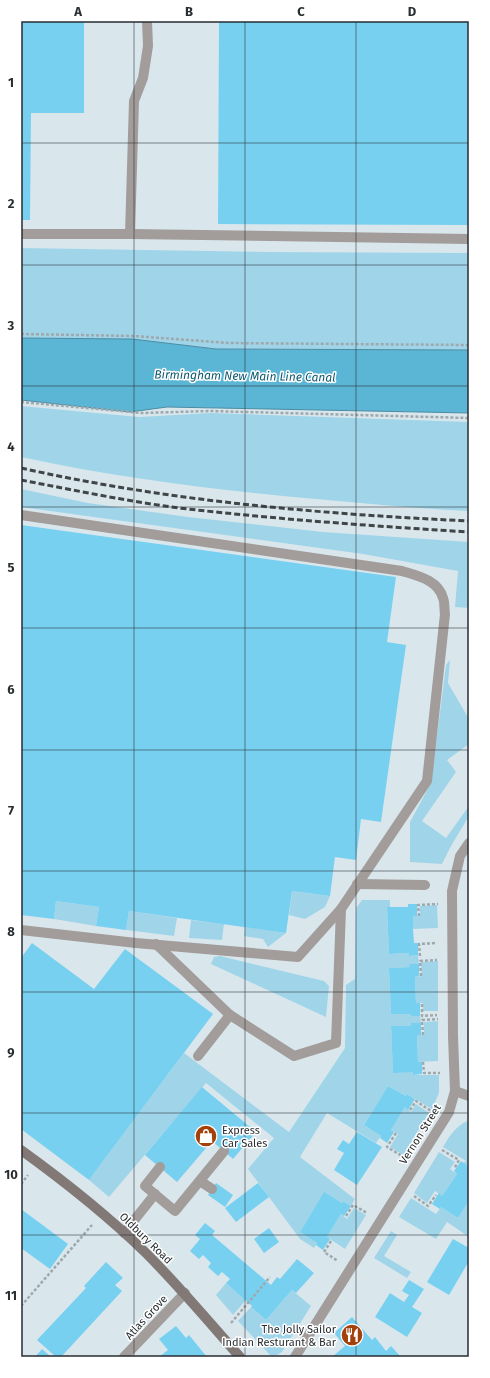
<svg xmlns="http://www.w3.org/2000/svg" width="490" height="1378" font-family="'Fira Sans',sans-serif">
<rect width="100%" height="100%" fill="#d9e7ed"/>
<g fill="#a0d5e9">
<path d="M21,248L269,252L469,253V350L216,349L132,339L21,338Z"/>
<path d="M21,406L139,417L211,413L469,422V511C422,509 374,504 327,500C224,491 123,479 21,457Z"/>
<path d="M21,489L88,503L188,517L323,532L469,542V608L455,607L458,571L363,554L21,507Z"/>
<path d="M450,660L448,683L469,719V744L447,760L456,772L422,821L446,838L469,806V816L451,846L442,864L410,862V822L431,783L446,665Z"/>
<path d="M292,891L330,896L325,907L305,919L289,915Z"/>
<path d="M362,900H390V907L387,908L389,954L409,953V956L418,955L419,964H410V967L389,968L391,1014H411V1016H420L421,1023H412L411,1026H391L393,1072H413V1075H439V1093L432,1109L407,1094L406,1096L388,1086L364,1125L381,1136L376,1143L327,1113L300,1157L355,1199L351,1206L343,1201L342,1203L324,1193L300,1232L317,1243L314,1248L300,1239L248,1169L274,1138L206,1083L109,1197L89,1180L184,1053L289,1132L345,1048L346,985L355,979L356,908Z"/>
<path d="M56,901L99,907L96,926L54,919Z"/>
<path d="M437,905L438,928L413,929V916H420V906Z"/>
<path d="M129,911L177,918L174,936L126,930Z"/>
<path d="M191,920L224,924L222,940L189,938Z"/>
<path d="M245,927L286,933L268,947L263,939L244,936Z"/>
<path d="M220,956L324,981L329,986L326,1017L211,964L214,957Z"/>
<path d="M438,961V1011H423V1003H416L415,977L422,976L421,962Z"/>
<path d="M438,1021V1061L418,1062L417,1035H424V1022Z"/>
<path d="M416,1104L429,1113L403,1155L390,1147L398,1134L391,1130L405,1107L411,1112Z"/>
<path d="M469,1120V1170L467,1168L468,1166L463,1163L466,1161L443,1147C450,1135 456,1126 469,1120Z"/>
<path d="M439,1152L455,1162L450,1169L457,1174L442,1196L435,1191L427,1203L414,1193Z"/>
<path d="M411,1198L436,1214L441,1207L458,1218L469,1201V1237L447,1222L436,1239L399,1217Z"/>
<path d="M354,1208L366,1215L345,1249L327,1237L341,1214L347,1219Z"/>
<path d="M391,1231L397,1235L384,1256L411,1272L407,1278L374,1258Z"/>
<path d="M226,1283L246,1300L233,1315L216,1295Z"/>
<path d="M292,1290L311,1306L282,1352L277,1355L271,1356L238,1321L251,1307L266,1320Z"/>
</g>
<path fill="#5bb5d4" stroke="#4c8ca3" d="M21,338L132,339L216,349L469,350V413L167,407L130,412L21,400Z"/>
<g fill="#77d0f0">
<path d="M21,21H84V113H31L30,220H21Z"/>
<path d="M219,21H469V225L218,224Z"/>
<path d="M21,525L396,577L387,642L406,645L381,822L361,819L356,860L335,857L330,896L292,891L286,933L129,911L126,930L96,926L99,907L56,901L54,919L21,915Z"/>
<path d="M408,904H417V916H413V929L414,943H418V955L409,956V953L389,954L387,907H408Z"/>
<path d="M32,943L94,989L125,949L213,1014L89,1180L21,1129V958Z"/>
<path d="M409,964H419V976L415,977L416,1003H420V1016H411V1014H391L389,968L410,967Z"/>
<path d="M411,1023H421V1035H417L418,1062H422V1074L413,1075V1072L393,1073L391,1026H411Z"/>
<path d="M388,1086L406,1096L407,1094L415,1099L408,1110L405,1107L391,1130L394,1132L387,1143L380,1138L381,1136L364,1125Z"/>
<path d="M202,1087L256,1132L233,1159L212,1141L177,1182L145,1155Z"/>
<path d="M357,1132L382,1147L357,1185L334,1170L344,1153L337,1149L343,1140L349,1144Z"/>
<path d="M461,1161L468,1166L467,1168L469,1170V1201L458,1218L441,1207L440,1209L432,1204L439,1193L442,1196L457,1174L454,1171Z"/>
<path d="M216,1183L233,1195L225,1207L208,1195Z"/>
<path d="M258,1183L269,1197L236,1222L225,1208Z"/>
<path d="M324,1192L342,1203L343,1201L351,1206L344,1216L341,1214L327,1237L330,1239L323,1250L316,1245L317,1243L300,1232Z"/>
<path d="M21,1209L68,1244L50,1269L21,1248Z"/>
<path d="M205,1223L215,1231L212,1235L271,1285L277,1277L280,1279L297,1259L314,1273L296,1293L292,1290L266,1320L251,1307L252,1306L226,1283L230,1279L222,1272L218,1276L208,1267L211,1263L203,1255L199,1259L190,1251L200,1239L195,1235Z"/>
<path d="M269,1228L279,1242L264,1253L254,1239Z"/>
<path d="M453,1239L469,1248V1261L449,1295L427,1282Z"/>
<path d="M106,1262L123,1278L115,1285L122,1291L61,1357H56L37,1340L86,1288L84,1286Z"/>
<path d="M409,1280L424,1289L412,1307L422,1313L407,1337L375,1317L390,1293L404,1302L409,1295L402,1291Z"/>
<path d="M352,1317L372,1340L375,1337L386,1351L391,1346L401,1357H332L345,1346L334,1333Z"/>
<path d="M176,1326L186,1338L189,1335L207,1357H159L168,1350L159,1339Z"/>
<path d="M42,1349L51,1357H35Z"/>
</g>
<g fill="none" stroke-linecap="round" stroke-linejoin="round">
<g stroke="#9ea9ae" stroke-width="2.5" stroke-dasharray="3 2" stroke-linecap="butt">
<path d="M21,334L134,336L228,343L469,345"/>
<path d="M21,402L142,413L210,411L469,418"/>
<path d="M419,916L418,905L438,904"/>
<path d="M420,956L419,944L437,943"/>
<path d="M421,976L420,961L437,960"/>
<path d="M422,1004V1016L437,1015"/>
<path d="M423,1035L422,1020L438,1019"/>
<path d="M423,1062L424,1073H440"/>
<path d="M410,1110L416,1101L431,1111"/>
<path d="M396,1133L387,1147L402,1156"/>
<path d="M442,1150L459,1160L454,1169"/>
<path d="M21,1184L28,1175"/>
<path d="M414,1196L428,1206L436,1195"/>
<path d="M346,1216L353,1205L367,1213"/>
<path d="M331,1241L324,1252L338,1261"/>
<path d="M21,1306L92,1225"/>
<path d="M231,1323L270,1277"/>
</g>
<g stroke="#a29c9a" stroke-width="10">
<path d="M21,234H130L469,239"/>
<path d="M130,234L134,101L143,78L148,46L147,21"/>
<path d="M21,515L402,571C418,576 438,580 443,598C445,602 444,609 445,614L427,781L341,909L336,1043L294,1056L230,1015L156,944"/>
<path d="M357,884L425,885"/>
<path d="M21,930L136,943L298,957L341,909"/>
<path d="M198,1056L230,1015"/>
<path d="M160,1167L145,1186L175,1211L224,1151"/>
<path d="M200,1181L212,1189"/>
<path d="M124,1233L155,1194"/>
</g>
<g stroke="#a29c9a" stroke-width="10">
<path d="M455,1091L469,1096"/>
<path d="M124,1357L185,1293"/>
<path d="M295,1357L449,1112L455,1091L453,1036L452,891L460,856L469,843"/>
</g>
<path stroke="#827976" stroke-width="10" d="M21,1150C64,1181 108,1216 146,1253C179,1286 209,1322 240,1357"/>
<g stroke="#3f4548" stroke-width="3" stroke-dasharray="6 3" stroke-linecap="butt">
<path d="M21,468C168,501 319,514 469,521"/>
<path d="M21,480C73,490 126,501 179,508C275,519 372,526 469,532"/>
</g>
</g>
<path fill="none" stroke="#282d30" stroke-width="1" stroke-opacity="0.55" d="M134,21V1357M245,21V1357M356,21V1357M21,143H469M21,265H469M21,386H469M21,507H469M21,628H469M21,750H469M21,871H469M21,992H469M21,1113H469M21,1235H469"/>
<defs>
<g id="shop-disc" transform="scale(1.15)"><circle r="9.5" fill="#a4400a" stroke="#fff"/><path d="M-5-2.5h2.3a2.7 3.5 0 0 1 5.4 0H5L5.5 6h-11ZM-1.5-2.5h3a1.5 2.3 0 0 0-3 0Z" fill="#fff"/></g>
<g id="restaurant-disc" transform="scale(1.15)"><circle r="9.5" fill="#a4400a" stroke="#fff"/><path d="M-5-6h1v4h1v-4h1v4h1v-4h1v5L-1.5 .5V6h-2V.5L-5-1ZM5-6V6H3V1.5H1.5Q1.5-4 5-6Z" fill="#fff"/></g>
</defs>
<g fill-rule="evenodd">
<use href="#shop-disc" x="206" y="1136"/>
<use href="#restaurant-disc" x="352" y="1335"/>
</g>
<g text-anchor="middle" stroke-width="3" stroke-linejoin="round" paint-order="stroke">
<g font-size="11" fill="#282d30" stroke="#fff" text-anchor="start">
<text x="222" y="1134">Express<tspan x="222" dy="13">Car Sales</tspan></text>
<text x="336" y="1333" text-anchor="end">The Jolly Sailor<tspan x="336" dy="13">Indian Resturant &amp; Bar</tspan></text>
</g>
<g font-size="11" fill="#282d30" stroke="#fff">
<text transform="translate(420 1134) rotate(-58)" y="4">Vernon Street</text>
<text transform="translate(146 1238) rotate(44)" y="4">Oldbury Road</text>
<text transform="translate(146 1317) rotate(-47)" y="4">Atlas Grove</text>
</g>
<g font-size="12" font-style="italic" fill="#0d586e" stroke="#fff">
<text transform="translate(245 376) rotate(1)" y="4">Birmingham New Main Line Canal</text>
</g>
</g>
<rect width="490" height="1378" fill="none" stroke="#ffffff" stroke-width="44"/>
<rect x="22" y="22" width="446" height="1334" fill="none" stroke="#282d30" stroke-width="1.5"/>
<g font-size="13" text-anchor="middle" font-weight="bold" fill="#282d30">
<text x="78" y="16">A</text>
<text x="189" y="16">B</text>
<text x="301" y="16">C</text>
<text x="412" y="16">D</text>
<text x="11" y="87">1</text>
<text x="11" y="208">2</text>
<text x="11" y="330">3</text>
<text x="11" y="451">4</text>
<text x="11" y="572">5</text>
<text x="11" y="694">6</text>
<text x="11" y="815">7</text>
<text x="11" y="936">8</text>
<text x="11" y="1057">9</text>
<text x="11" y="1179">10</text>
<text x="11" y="1300">11</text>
</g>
</svg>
